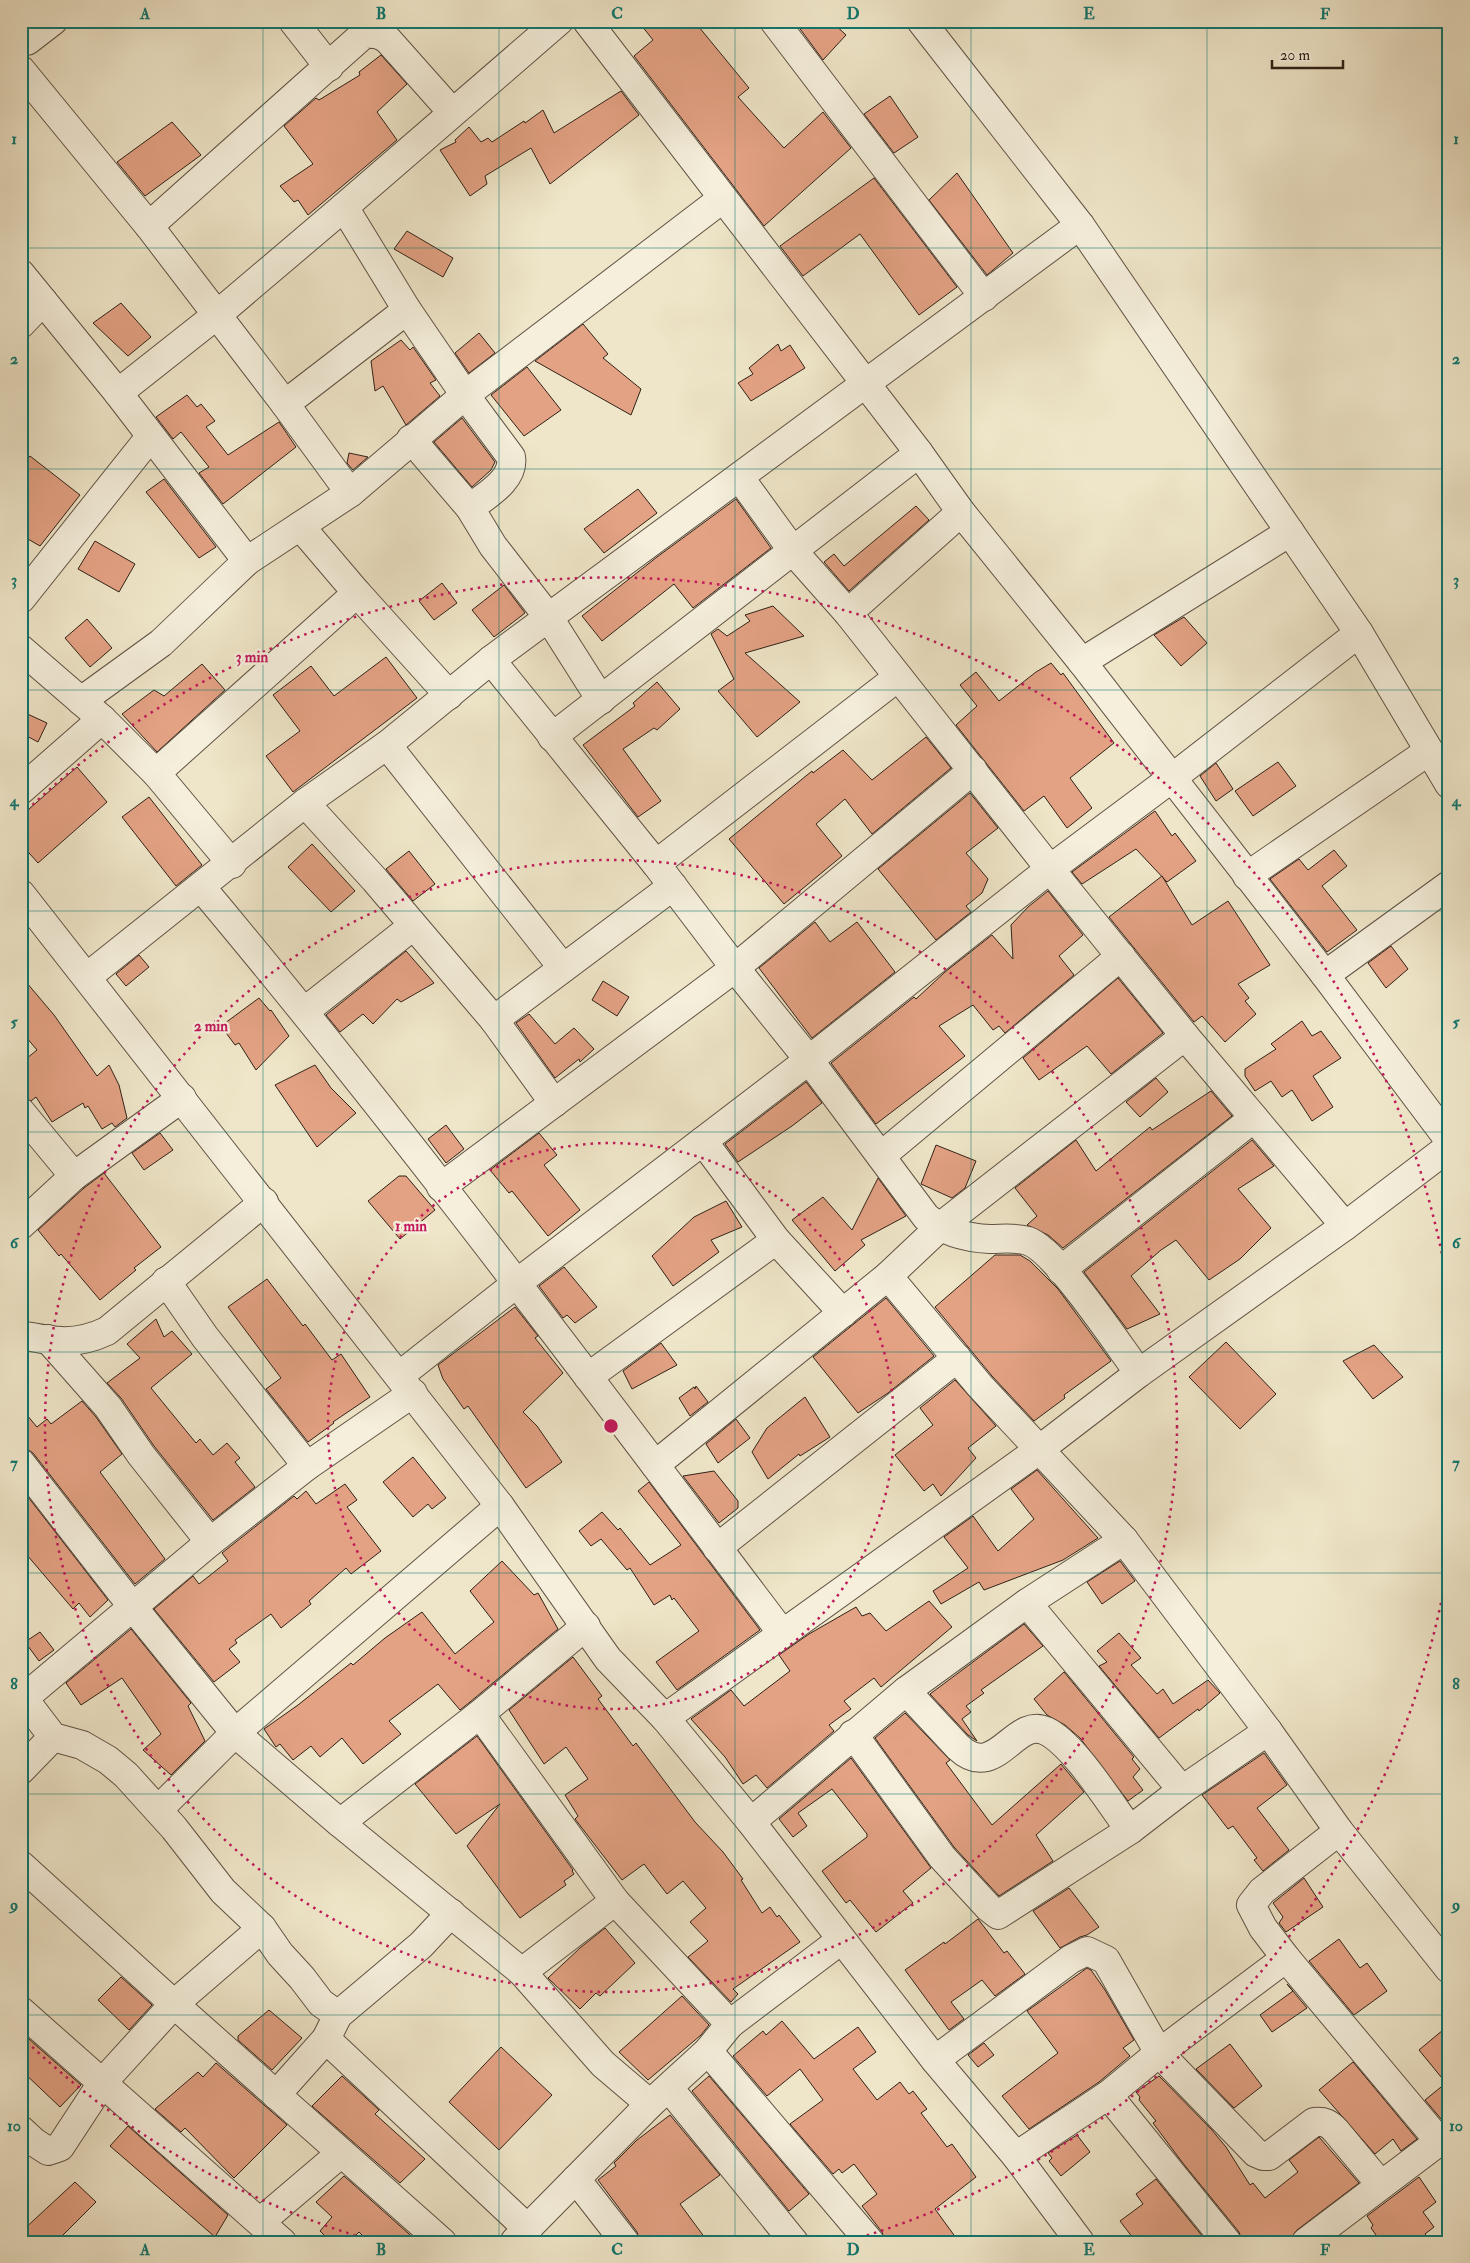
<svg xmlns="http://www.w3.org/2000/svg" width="1470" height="2263" font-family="'IM FELL Double Pica',serif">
<rect width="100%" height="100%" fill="#efe6c9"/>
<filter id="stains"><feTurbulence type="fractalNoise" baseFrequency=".004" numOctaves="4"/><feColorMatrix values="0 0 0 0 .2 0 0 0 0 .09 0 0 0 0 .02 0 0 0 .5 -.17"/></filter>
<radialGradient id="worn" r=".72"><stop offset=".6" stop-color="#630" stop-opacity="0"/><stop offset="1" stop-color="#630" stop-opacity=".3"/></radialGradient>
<g fill="#e3a284" stroke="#312117">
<path d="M638,21H694L749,88L738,97L784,148L823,112L851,148L764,226L634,56L653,40Z"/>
<path d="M802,21H831L846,35L823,60L798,26Z"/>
<path d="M381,55L407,84L377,112L397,140L308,215L298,200L294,202L280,186L313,164L284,126L316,98L319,100L360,75L359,72Z"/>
<path d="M621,91L639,115L550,184L531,148L485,176L487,184L470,196L440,150L456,142L455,140L469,127L481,142L488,138L492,142L524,121L525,123L543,110L554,133Z"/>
<path d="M890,96L918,137L894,153L864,114Z"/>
<path d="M172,122L201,155L145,196L117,162Z"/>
<path d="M957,173L1013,253L987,275L929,200Z"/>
<path d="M874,178L957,287L919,315L860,234L803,276L780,246Z"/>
<path d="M407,231L453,258L443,277L394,249Z"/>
<path d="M121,303L151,337L128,356L93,323Z"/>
<path d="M583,324L608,354L603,358L641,389L631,415L535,361Z"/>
<path d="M479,333L495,353L469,373L455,353Z"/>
<path d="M401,340L410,350L413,347L436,380L430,383L440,396L406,425L383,386L375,391L371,361Z"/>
<path d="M778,344L781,351L790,345L805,368L751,401L738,383L753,374L749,368Z"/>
<path d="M527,367L561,410L524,436L491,395Z"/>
<path d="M187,395L197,407L201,404L215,421L206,427L228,455L279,422L296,447L223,504L199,473L209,467L181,432L173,439L156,417Z"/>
<path d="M462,418L495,462L491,470L472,487L434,442Z"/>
<path d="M349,453L368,457L353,470L347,463Z"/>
<path d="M30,456L80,495L40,546L21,535V467Z"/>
<path d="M164,479L216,547L199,558L146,492Z"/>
<path d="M638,489L657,513L604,553L584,529Z"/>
<path d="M736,499L771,548L693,608L674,584L602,641L582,616L657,557Z"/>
<path d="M916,506L929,520L849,591L824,562L834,554L844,566Z"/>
<path d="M95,541L135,564L119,592L78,569Z"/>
<path d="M442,583L457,603L434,620L419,601Z"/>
<path d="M504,585L525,613L494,637L472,610Z"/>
<path d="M773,606L804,636L745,653L800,702L757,737L718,691L734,679L711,634L718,629L727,636L750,621L745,615Z"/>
<path d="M1184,617L1207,643L1181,666L1154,635Z"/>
<path d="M87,619L112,648L90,667L65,638Z"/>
<path d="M386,657L417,698L293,792L266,756L300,731L273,695L311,666L334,696Z"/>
<path d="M1051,663L1061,675L1063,673L1114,743L1070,778L1092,808L1067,828L1044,796L1024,811L956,725L977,706L960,685L976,672L999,701L1036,672Z"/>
<path d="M202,664L225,690L157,752L122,714L154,690L164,696Z"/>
<path d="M657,682L680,709L657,730L654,728L623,749L661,801L638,817L583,745L635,706L633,703Z"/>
<path d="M21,711L47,723L38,742L21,733Z"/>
<path d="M926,737L951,768L872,834L845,799L816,824L842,856L784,904L729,839L812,771L813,773L843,750L872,780Z"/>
<path d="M1278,762L1296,786L1253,816L1235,791Z"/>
<path d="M1216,763L1233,789L1216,801L1200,776Z"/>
<path d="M77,767L107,802L38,863L21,844V816Z"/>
<path d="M970,793L998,828L966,853L988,879L982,893L966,906L971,912L936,940L878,869Z"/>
<path d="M149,797L202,865L176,886L122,817Z"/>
<path d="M1155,811L1172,836L1175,833L1196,861L1167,882L1136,849L1082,884L1072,872Z"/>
<path d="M312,844L355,891L331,912L288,867Z"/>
<path d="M1334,850L1347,866L1322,886L1357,930L1327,952L1270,879L1299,859L1308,870Z"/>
<path d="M409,851L435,884L413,901L386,869Z"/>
<path d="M1162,876L1192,925L1228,901L1270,965L1238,984L1249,998L1245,1001L1256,1014L1225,1042L1202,1016L1194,1022L1109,917Z"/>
<path d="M1048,891L1083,935L1059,956L1074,975L1005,1033L999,1026L993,1030L973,1005L939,1026L965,1056L876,1124L831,1063L914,997L916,999L945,972L992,935L1013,959L1011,925L1028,907Z"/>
<path d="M815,922L830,942L857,922L895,972L812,1038L759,968Z"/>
<path d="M1391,946L1408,969L1386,988L1368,963Z"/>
<path d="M406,951L434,983L401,1002L397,999L373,1024L363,1014L340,1032L326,1015Z"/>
<path d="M139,955L149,967L126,986L116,974Z"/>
<path d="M21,976L54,1015L97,1076L109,1065L119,1085L127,1118L115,1127L112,1123L102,1129L88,1106L85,1108L83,1103L52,1122L36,1097L31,1101L21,1097V1063L37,1050L21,1031Z"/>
<path d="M1118,978L1163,1033L1111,1074L1087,1046L1039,1080L1023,1058Z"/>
<path d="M603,981L629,997L617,1016L592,1000Z"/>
<path d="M259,998L270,1011L271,1010L289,1036L256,1070L239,1043L235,1045L221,1026Z"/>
<path d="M529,1014L555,1044L574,1028L594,1049L580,1062L579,1059L555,1078L516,1023Z"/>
<path d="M1302,1021L1312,1036L1321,1031L1341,1058L1313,1076L1333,1107L1312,1121L1292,1090L1282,1097L1271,1081L1255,1091L1245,1076V1069L1276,1049L1271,1044Z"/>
<path d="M315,1065L331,1088L356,1113L317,1147L275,1085Z"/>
<path d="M1156,1078L1168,1092L1140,1117L1126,1102Z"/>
<path d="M806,1082L822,1103L792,1126L738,1162L725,1144Z"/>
<path d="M1211,1091L1232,1116L1063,1248L1048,1235L1027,1225L1037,1216L1015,1188L1076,1140L1096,1171L1150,1127L1152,1130Z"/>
<path d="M446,1125L464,1149L446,1163L428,1139Z"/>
<path d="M160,1133L173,1150L144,1170L132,1153Z"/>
<path d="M539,1133L557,1155L544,1165L580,1210L548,1236L512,1191L509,1193L490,1170Z"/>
<path d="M1252,1140L1274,1166L1238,1189L1271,1228L1240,1259L1209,1280L1176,1240L1161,1250L1131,1276L1160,1314L1127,1329L1084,1272Z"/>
<path d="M936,1145L976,1161L965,1188L952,1198L921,1184Z"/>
<path d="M104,1173L161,1247L134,1268L136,1270L100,1300L61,1254L59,1256L38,1230L84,1188Z"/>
<path d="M399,1176H406L435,1210L400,1239L368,1201Z"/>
<path d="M878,1178L906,1216L861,1240L865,1245L835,1271L792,1220L823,1197L852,1230Z"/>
<path d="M726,1201L742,1227L711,1240L719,1252L673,1286L652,1256L694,1217Z"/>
<path d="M995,1255H1020L1030,1261L1058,1289L1111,1361L1064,1395L1065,1398L1034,1421L992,1376L935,1307Z"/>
<path d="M564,1267L597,1307L575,1323L567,1315L563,1318L539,1286Z"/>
<path d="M267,1279L303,1326L305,1324L332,1360L341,1354L370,1397L333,1422L334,1423L308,1442L266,1389L281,1378L228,1307Z"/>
<path d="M886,1298L934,1356L888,1393L858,1413L813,1357Z"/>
<path d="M515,1307L538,1336L535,1338L563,1373L523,1412L537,1426L562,1462L526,1488L468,1406L464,1409L443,1379L438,1365Z"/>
<path d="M156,1319L164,1337L172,1331L192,1354L151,1388L196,1443L200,1439L213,1455L227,1443L240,1458L235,1462L255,1487L213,1520L154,1446L121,1398L107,1383L140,1358L127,1344Z"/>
<path d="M1226,1342L1276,1394L1240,1429L1189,1377Z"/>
<path d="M661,1343L677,1365L632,1389L623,1371Z"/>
<path d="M1374,1345L1403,1377L1373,1399L1343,1361Z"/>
<path d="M955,1380L996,1426L968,1448L976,1458L941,1496L933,1484L924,1491L895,1455L933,1425L920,1408Z"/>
<path d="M696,1386L708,1402L690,1416L679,1398L694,1387L695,1389Z"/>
<path d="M805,1397L830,1437L800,1456L799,1454L768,1479L752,1452L767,1428Z"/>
<path d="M82,1401L96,1417L122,1454L100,1472L165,1559L135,1584L33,1453L27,1449L21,1448V1408L37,1427L47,1419L51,1424Z"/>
<path d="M736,1419L750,1438L718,1463L706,1444Z"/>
<path d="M413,1457L446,1498L432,1509L428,1504L413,1517L383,1482Z"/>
<path d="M1037,1470L1098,1538L1063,1560L984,1590L979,1582L941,1604L933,1591L968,1568L944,1537L973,1516L998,1551L1034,1519L1011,1489Z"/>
<path d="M714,1471L738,1501V1508L719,1523L683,1476Z"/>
<path d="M649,1482L760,1630L677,1690L656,1662L699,1631L674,1598L672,1600L670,1595L654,1605L630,1568L627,1570L601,1539L591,1546L579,1531L602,1512L618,1530L620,1528L650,1565L681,1545L638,1491Z"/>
<path d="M345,1484L357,1500L347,1507L381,1551L351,1574L346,1568L309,1601L311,1604L281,1628L271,1614L235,1640L237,1643L229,1649L240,1662L214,1682L154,1609L193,1576L199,1584L228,1561L222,1553L294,1496L297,1499L306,1491L316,1504Z"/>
<path d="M25,1493L108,1600L90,1617L79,1603L73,1609L21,1548V1496Z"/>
<path d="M502,1561L534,1595L538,1593L558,1629L470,1702L460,1710L438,1684L389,1721L401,1734L363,1764L342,1738L320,1757L311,1746L293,1760L280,1744L276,1747L264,1729L298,1705L351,1663L353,1665L385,1638L422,1612L455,1654L494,1622L470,1591Z"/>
<path d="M1120,1561L1135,1581L1102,1604L1087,1582Z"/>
<path d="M929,1601L952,1627L881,1687L874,1678L844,1701L851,1709L829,1725L834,1731L767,1788L756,1775L743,1784L725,1757L691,1719L731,1690L744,1706L790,1671L779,1655L809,1634L856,1607L862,1616L870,1613L886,1631Z"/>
<path d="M1024,1624L1043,1646L981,1690L984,1693L966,1706L971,1712L962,1719L977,1741L968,1735L930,1694Z"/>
<path d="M131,1629L191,1703L188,1706L205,1741L171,1775L143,1750L161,1734L122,1678L81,1705L66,1683Z"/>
<path d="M40,1632L54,1650L39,1661L25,1642Z"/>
<path d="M1119,1633L1141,1658L1131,1665L1157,1694L1163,1689L1173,1704L1208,1680L1220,1693L1199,1711L1198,1709L1159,1738L1099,1666L1107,1662L1097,1651Z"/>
<path d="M573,1657L602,1696L598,1699L633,1746L636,1743L695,1822L723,1852L743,1879L741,1880L762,1913L770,1907L777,1917L779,1915L800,1942L733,1989L738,1994L731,2002L688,1957L708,1941L690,1922L706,1908L683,1881L667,1894L644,1864L622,1880L575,1819L578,1816L565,1795L588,1779L566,1747L544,1764L509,1710Z"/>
<path d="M1064,1672L1134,1757L1132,1759L1140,1769L1133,1777L1143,1790L1128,1801L1080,1738L1065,1725L1047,1715L1034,1699Z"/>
<path d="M905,1713L950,1760L946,1763L992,1825L1061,1764L1084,1792L1036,1835L1053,1861L999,1896L954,1847L875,1738Z"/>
<path d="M477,1736L573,1870L572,1871L574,1874L564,1881L566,1885L520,1918L467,1846L500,1804L456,1834L415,1784Z"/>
<path d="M1264,1753L1287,1785L1257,1808L1289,1850L1263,1871L1254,1860L1257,1858L1233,1826L1228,1829L1202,1795Z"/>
<path d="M851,1758L931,1868L903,1891L913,1903L876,1932L850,1900L846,1903L822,1871L867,1837V1834L832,1789L798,1813L807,1826L793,1837L779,1819Z"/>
<path d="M1304,1878L1323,1907L1286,1932L1279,1923L1283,1917L1273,1903Z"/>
<path d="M1069,1888L1099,1927L1087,1935L1080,1937L1060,1948L1033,1911Z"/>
<path d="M978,1919L1004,1953L1007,1951L1025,1974L995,1996L982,1980L951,2002L964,2019L949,2030L905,1970L944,1942L945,1944Z"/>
<path d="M605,1928L635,1963L600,1996L596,1993L580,2009L548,1978L580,1948Z"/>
<path d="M1339,1939L1360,1968L1367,1963L1387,1991L1354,2015L1309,1961Z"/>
<path d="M1087,1968L1091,1970L1105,1990L1134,2040L1123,2048L1130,2056L1099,2082L1029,2129L1002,2096L1058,2053L1027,2011Z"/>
<path d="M121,1977L152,2005L129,2030L98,2000Z"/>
<path d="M1287,1984L1307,2008L1272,2032L1260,2015L1293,1991Z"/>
<path d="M682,1996L709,2025L701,2035L648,2080L619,2052Z"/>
<path d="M269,2010L302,2038L272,2070L238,2040V2036Z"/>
<path d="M782,2021L814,2059L858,2027L876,2052L853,2069L877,2100L900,2082L909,2094L913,2091L927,2109L921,2113L947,2147L952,2144L976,2177L935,2209L959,2242H885L882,2232L862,2206L877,2194L854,2164L842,2173L839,2169L833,2174L790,2124L823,2100L800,2069L767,2096L733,2056L763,2031L766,2035Z"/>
<path d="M1449,2025V2119L1442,2120L1425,2100L1446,2083L1419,2050Z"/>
<path d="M21,2032L81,2085L60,2107L21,2070Z"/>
<path d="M984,2043L994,2055L978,2067L968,2055Z"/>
<path d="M1230,2044L1262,2086L1234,2108L1196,2069Z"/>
<path d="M501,2047L552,2095L499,2150L449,2102Z"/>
<path d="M1353,2062L1417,2139L1401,2151L1393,2139L1375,2154L1319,2090Z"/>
<path d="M216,2063L287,2125L234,2178L185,2128L181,2132L155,2109L198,2072L203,2077Z"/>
<path d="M342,2076L379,2110L375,2114L425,2159L400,2183L312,2106Z"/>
<path d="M709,2076L809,2194L789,2211L692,2091Z"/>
<path d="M1159,2076L1211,2129L1226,2147L1250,2185L1253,2183L1265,2198L1298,2172L1289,2160L1319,2137L1359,2183L1297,2230L1288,2242H1242L1239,2232L1182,2162L1153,2123L1156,2121L1139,2100L1140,2097L1136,2092Z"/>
<path d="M670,2115L720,2175L680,2204L708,2242H640L637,2232L598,2180L616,2166L614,2163L637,2140Z"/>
<path d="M128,2126L228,2215L215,2237L110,2146Z"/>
<path d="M1077,2135L1090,2152L1061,2176L1049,2161L1052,2158L1048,2153Z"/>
<path d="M344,2176L418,2242H369L359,2232L349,2242H331L320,2231L332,2217L316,2202Z"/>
<path d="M1419,2177L1436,2202L1423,2212L1434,2227L1425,2234L1431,2242H1381L1371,2228L1373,2225L1367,2216Z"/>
<path d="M1156,2179L1207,2242H1136L1120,2221L1143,2204L1136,2194Z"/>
<path d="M75,2182L96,2202L56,2242H21V2232Z"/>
</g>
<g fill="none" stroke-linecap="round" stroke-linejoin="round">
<g stroke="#605244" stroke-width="30">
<g id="minor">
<path d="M293,21L329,67"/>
<path d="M587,21L919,453L961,512L1082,662L1325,975L1449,1140"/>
<path d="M774,21L984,297"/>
<path d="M921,21L1080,225L1359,633L1449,784"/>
<path d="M21,34L27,41L53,21"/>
<path d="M21,70L149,226L285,404L407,310"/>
<path d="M344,207L407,310L465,395L511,457C515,480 485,496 470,508L493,546L549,618L601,700"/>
<path d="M149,226L364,34C374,33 380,34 388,40L452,112"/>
<path d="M21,274L118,393L247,561"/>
<path d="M21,324L43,301"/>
<path d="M118,393L218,314L344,207L559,21"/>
<path d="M285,404L350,493"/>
<path d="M411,439L470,508"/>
<path d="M740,478L793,551L848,613L1050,869L1185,1036L1345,1226"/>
<path d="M357,593L449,695"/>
<path d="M21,599L150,437"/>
<path d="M848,613L961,512"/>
<path d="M21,649L102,719L156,773L232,864"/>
<path d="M491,660L656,864L735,968L809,1060L926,1217C944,1232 968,1238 990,1239C1003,1239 1015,1237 1028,1241C1056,1250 1118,1345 1139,1373"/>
<path d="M1082,662L1290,532"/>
<path d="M81,701L161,643L247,561L350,493L465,395L722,199"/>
<path d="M552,737L919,453"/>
<path d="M387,745L563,968"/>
<path d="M156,773L357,593L300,526"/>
<path d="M21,790L102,719"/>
<path d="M305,803L375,880L494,1020L554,1103"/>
<path d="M656,864L898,677"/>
<path d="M1247,876L1429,751"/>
<path d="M201,887C404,1129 592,1382 782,1633"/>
<path d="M21,894L500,1506L608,1659L665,1718L751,1822L935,2060L1016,2156L1080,2242"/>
<path d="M1325,975L1449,885"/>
<path d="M87,977L305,803L387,745L491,660L1080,225"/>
<path d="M305,1011L413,926"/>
<path d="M494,1020L673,886"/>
<path d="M21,1112L74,1176L182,1098"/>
<path d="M703,1141L776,1240L843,1313"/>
<path d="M881,1156L1121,956"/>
<path d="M441,1187L735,968L973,770"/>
<path d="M21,1225L74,1176"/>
<path d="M1061,1270L1254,1118"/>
<path d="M888,1276L980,1386L1124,1540L1268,1731L1339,1831L1449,1969"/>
<path d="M166,1281L205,1337L307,1466"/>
<path d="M21,1335C55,1342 75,1346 107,1331L264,1202"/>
<path d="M48,1339L108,1407L141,1455L210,1542"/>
<path d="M399,1376L517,1283L809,1060L1050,869L1172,778L1359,633"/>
<path d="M588,1377L776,1240"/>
<path d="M21,1463L132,1606L235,1733L340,1823L522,1972L603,2064L650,2104"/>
<path d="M655,1465L888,1276L941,1226L1185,1036"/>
<path d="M717,1548L957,1358"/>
<path d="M1027,1603L1182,1790"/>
<path d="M906,1691L958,1747C996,1783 1014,1716 1046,1731C1074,1744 1111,1805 1130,1830"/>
<path d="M21,1695L53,1737L82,1745L108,1760L126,1775L174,1828L223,1891L262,1928L280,1954L302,1978L321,2003L338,2015"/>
<path d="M24,1698L210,1542L307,1466L413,1393"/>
<path d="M480,1714L615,1901L730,2024"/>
<path d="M665,1718L1040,1449L1139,1373L1345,1226L1449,1147"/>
<path d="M853,1734L942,1857L989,1908L998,1915L1130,1830L1182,1790L1268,1731"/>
<path d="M21,1770L53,1737"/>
<path d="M158,1810L235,1733L500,1506"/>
<path d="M751,1822L906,1691L1027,1603L1124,1540"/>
<path d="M340,1823L480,1714L586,1626"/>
<path d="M1339,1831L1262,1891L1251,1905L1263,1928L1286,1958L1439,2141"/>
<path d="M21,1865L174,2004L442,2242"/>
<path d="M451,1913L421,1945L338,2015L326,2039L528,2229"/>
<path d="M522,1972L615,1901"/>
<path d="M21,2011L282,2242"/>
<path d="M708,2051L870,2242"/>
<path d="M935,2060L1071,1959L1087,1951L1106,1960L1159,2053L1256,2153L1263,2156H1269L1314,2122C1324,2121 1329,2123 1336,2131L1381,2185"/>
<path d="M669,2088L794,2242"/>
<path d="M276,2095L326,2039"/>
<path d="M1108,2095L1227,2242"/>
<path d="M21,2130L34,2142L48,2151L60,2147L102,2083L174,2004L262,1928"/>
<path d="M1016,2156L1108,2095L1159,2053L1286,1958"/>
<path d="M576,2179L625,2242"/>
<path d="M260,2222L340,2154"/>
<path d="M515,2241L650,2104L708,2051L730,2024L841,1940"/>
<path d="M1306,2242L1449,2134"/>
</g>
</g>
<use href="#minor" stroke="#f5efdc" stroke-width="28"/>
</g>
<path fill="none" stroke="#0f766e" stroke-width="1" stroke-opacity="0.55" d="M263,21V2242M499,21V2242M735,21V2242M971,21V2242M1207,21V2242M21,248H1449M21,469H1449M21,690H1449M21,911H1449M21,1132H1449M21,1352H1449M21,1573H1449M21,1794H1449M21,2015H1449"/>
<g fill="none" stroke="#c2185b" stroke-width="2.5" stroke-dasharray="2.5 5">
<circle cx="611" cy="1426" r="283"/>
<circle cx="611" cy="1426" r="566"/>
<path d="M1448 1566A849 849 0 0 1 852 2240M370 2240A849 849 0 0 1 27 2042M27 810A849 849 0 0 1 1448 1286"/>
</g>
<circle cx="611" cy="1426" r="8" fill="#c2185b" stroke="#f5efdc" stroke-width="2.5"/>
<g font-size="15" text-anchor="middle" font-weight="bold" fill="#c2185b" stroke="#f5efdc" stroke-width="5" stroke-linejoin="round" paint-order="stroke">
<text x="252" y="662">3 min</text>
<text x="211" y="1031">2 min</text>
<text x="411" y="1231">1 min</text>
</g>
<rect width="1470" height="2263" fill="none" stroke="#efe6c9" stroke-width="55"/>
<path d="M1272 60v8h71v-8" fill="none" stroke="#312117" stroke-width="2.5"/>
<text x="1280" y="60" font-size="15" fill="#312117" stroke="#f5efdc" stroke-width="4" paint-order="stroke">20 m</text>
<rect x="28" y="28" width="1414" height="2208" fill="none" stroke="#0f766e" stroke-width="2"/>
<g font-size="16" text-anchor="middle" font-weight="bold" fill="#0f766e">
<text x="145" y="19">A</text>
<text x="381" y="19">B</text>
<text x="617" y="19">C</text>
<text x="853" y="19">D</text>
<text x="1089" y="19">E</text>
<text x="1325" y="19">F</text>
<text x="14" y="144">1</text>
<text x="1456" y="144">1</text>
<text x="14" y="364">2</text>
<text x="1456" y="364">2</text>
<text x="14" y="585">3</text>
<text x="1456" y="585">3</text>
<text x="14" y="806">4</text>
<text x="1456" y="806">4</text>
<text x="14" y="1027">5</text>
<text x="1456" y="1027">5</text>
<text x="14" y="1248">6</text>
<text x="1456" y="1248">6</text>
<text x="14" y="1468">7</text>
<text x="1456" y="1468">7</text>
<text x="14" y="1689">8</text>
<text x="1456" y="1689">8</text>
<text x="14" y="1910">9</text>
<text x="1456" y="1910">9</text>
<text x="14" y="2131">10</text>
<text x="1456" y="2131">10</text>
<text x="145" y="2255">A</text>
<text x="381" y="2255">B</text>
<text x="617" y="2255">C</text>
<text x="853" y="2255">D</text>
<text x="1089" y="2255">E</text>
<text x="1325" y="2255">F</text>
</g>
<rect width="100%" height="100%" filter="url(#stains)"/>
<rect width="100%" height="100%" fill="url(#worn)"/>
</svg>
